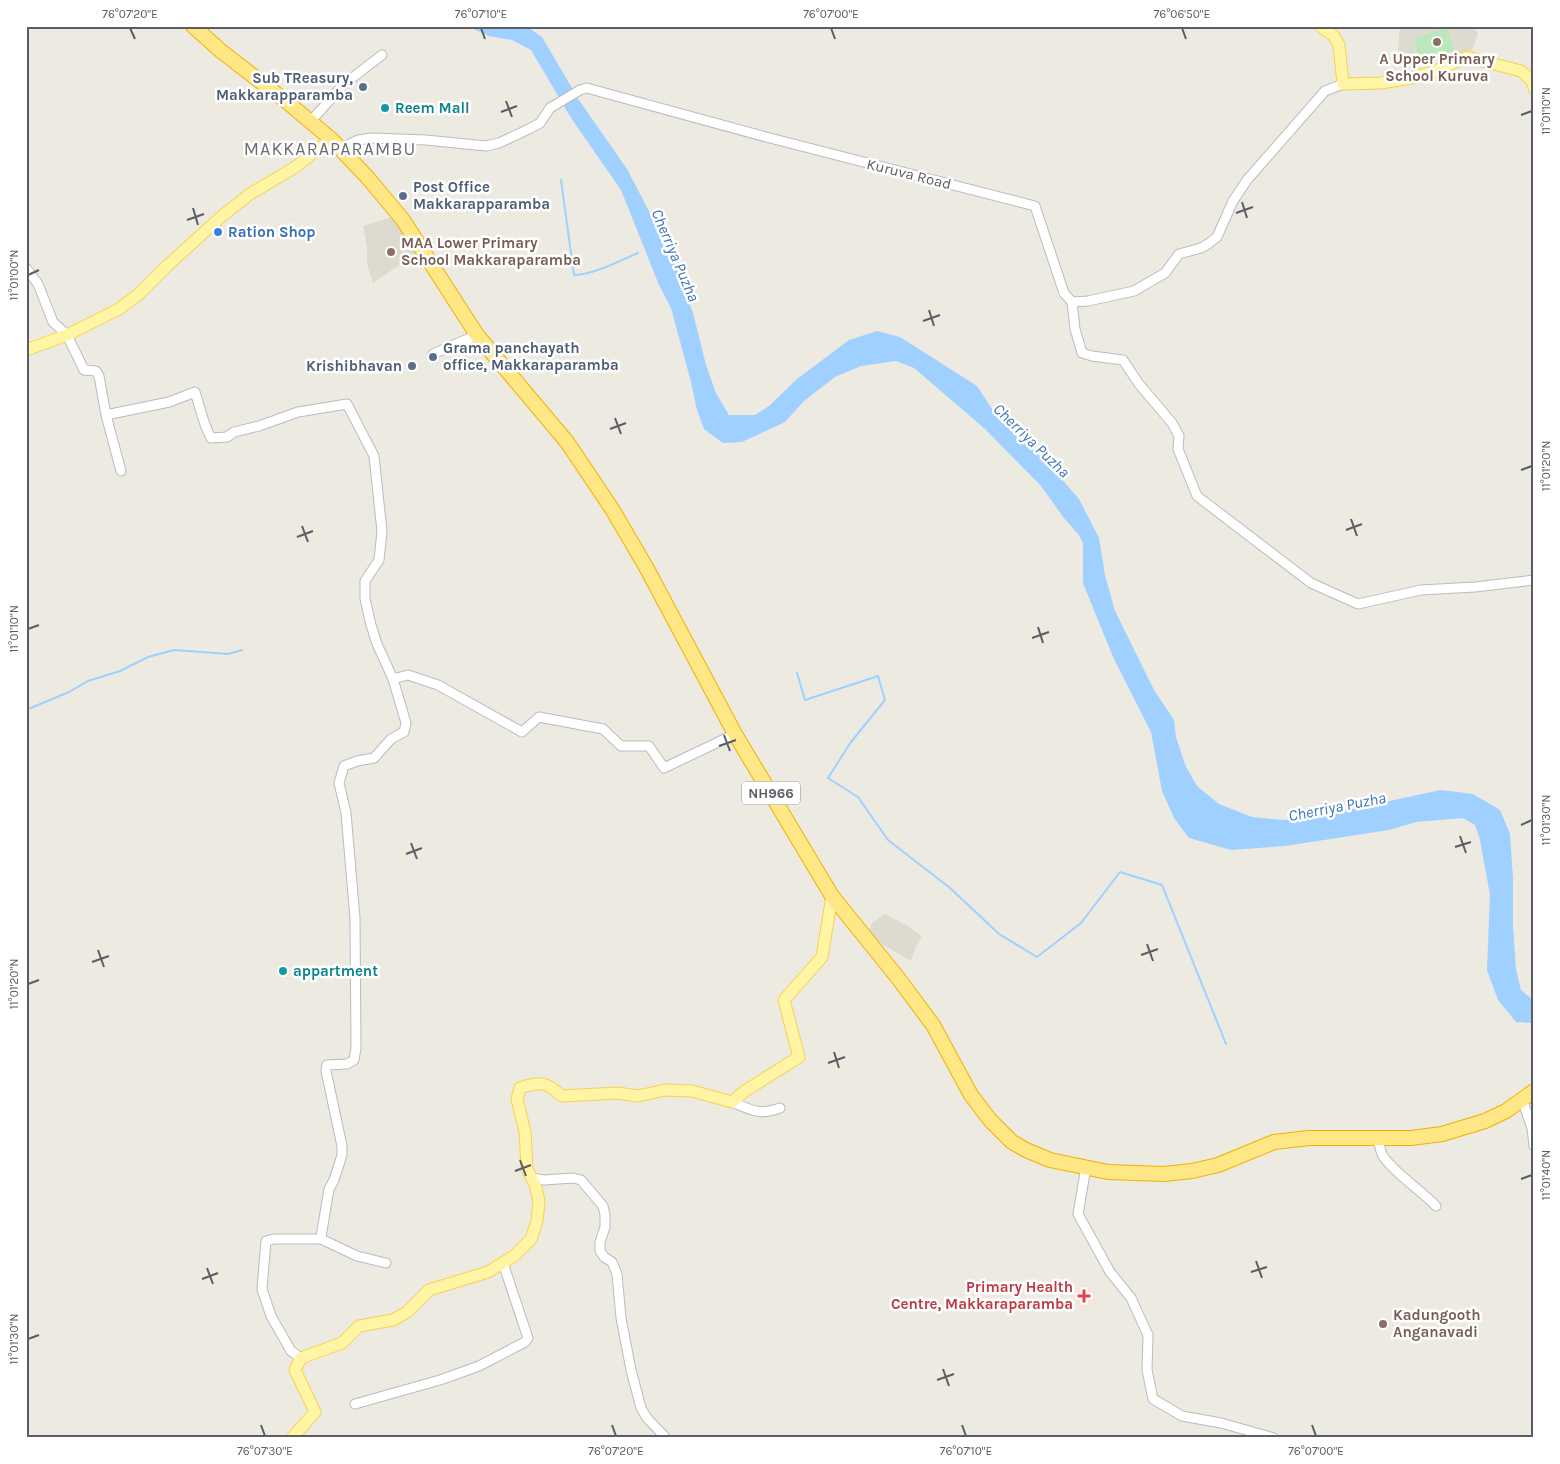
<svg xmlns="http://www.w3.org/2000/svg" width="1560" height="1464" font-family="Karla,sans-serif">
<rect width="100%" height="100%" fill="#edebe1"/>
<g fill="#dddad0">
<path d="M1400,26H1474L1478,34L1472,50L1403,69L1398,52Z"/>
<path d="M392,217L415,250L414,255L373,283L367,264V247L363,226Z"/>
<path d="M885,914L906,925L922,936L915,949L911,961L882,944L868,933L872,923Z"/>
</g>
<path fill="#fce0db" d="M1090,1284L1096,1302L1079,1308L1073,1290Z"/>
<path fill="#bce6be" d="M1446,27L1454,49L1435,60H1420L1414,39Z"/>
<path fill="#9fd0ff" d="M467,26H526L542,37L579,100L627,169L664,240L673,258L693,313L706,365L716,393L729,415H755L769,406L797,379L849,340L877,331L900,337L977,386L992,409L1052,468L1079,499L1099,538L1105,575L1115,611L1154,690L1174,720L1176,737L1186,767L1197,786L1219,804L1252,817L1283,820L1310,818L1441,790L1473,794L1500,810L1510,834L1513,878V927L1516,969L1521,990L1532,999H1534V1023L1516,1022L1498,1000L1487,970L1490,895L1480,840L1475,825L1463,818L1416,822L1389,830L1285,846L1231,850L1189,838L1174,818L1162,791L1151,732L1113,657L1083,583V543L1078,534L1064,518L1041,486L985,429L914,368L896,361L861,366L835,377L804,401L785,422L742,442L723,443L704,429L697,410L691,382L671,308L659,285L621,190L571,118L531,50L512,40L489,36Z"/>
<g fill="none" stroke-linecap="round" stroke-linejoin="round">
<g stroke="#9fd0ff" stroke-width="2">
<path d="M561,180L574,275C596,274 618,261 638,253"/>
<path d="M797,673L805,700L878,676L885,700L851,742L828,778L858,797L888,840L950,888L999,934L1037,957L1081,923L1120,872L1162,885L1226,1044"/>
<path d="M26,710L69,692L88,681L120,671L148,657L174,650L228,654L242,650"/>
</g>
<g stroke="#b9bbc1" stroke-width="11">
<g id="minor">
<path d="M310,122L344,84L382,55"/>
<path d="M340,149L358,140L372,138L426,140L486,146L499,143L529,129L540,123L550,108L580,90L587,88L594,90L766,137L1035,206L1064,293L1072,302L1088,301L1134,291L1165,273L1179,254L1201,248L1208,244L1217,237L1233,201L1247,180L1325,91L1343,84"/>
<path d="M26,268L38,284L53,322L67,335L84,370L96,371L99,376L106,415L169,402L195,392C200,407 203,424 211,438L227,437L234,432L259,426L298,412L347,404L374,456L382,531L379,560L365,581V599L371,625L377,644L393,679L408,675L438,685L522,732L539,717L603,729L621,746H649L664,768L735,734"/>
<path d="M1072,302L1075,329L1082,353L1092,356L1123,360L1139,384L1172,423L1179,436L1178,449L1197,496L1311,583L1358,604L1421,590L1475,587L1534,580"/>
<path d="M433,354L477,335"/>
<path d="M106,415L121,471"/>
<path d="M1522,1099L1532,1128L1534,1146"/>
<path d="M732,1102C752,1110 758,1116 780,1108"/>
<path d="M1378,1137C1379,1143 1380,1151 1383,1156C1394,1173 1421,1190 1436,1206"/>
<path d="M1086,1167L1078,1214L1110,1272L1131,1298L1148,1335L1147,1370L1153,1399L1182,1416L1221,1423L1274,1438"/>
<path d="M532,1178L544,1180L573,1178L581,1180L603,1206L605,1215V1227L600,1242V1251L604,1257L612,1262L617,1274L621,1318L631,1370L641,1408L647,1418L666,1438"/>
<path d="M321,1237V1239L357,1256L386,1263"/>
<path d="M301,1358L291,1351L271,1316L262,1289L266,1241L274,1239H318L321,1237L329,1189L334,1180L342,1155V1146L326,1071L327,1065L347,1064L354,1060L356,1048L355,918L346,813L339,783L344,766L357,761L374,758L391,739L404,732L406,723L393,679"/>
<path d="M355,1404L440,1380L479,1366L525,1342L528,1338L503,1263"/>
</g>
</g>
<g stroke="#f6d151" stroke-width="13">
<g id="major">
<path d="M1320,26L1334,36L1339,45L1343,84L1381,83L1412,78L1435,71L1467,57L1521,71L1532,81L1534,88"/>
<path d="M26,350L67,335L119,309L139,294L167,266L222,216L250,194L294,168L331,139"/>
<path d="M292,1438L315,1412L295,1370L301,1358L342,1343L359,1326L393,1320L407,1312L429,1290L488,1272L514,1256L531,1239L537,1221L539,1201L535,1184L527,1169L525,1132L517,1099L520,1088C541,1081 546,1082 562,1096L617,1093L638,1096L665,1090L692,1091L732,1102L745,1091L799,1057L784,1000L822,957L832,896"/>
</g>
</g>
<g stroke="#eeb100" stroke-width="16">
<path id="highway" d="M193,26L221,51L287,102L331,139L368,178L403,220L477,335L567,442L612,509L646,567L735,734L832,896L898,978L933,1025L971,1095L990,1120L1012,1142L1026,1150L1050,1160L1108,1172L1164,1174L1192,1171L1218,1165L1274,1142L1309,1138H1411L1442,1134L1485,1121L1506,1111L1534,1091"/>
</g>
<use href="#minor" stroke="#fff" stroke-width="9"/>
<use href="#major" stroke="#fff5a4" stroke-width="11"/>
<use href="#highway" stroke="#ffe786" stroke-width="14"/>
</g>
<path fill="none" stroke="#5a5d63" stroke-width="2" d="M130,28L135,39M481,28L485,39M831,28L835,39M1182,28L1186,39M506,101L512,117M501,112L517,106M1521,115L1532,111M1242,202L1247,218M193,208L198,225M1236,213L1253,207M187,220L204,214M28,275L39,270M929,310L934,326M923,321L940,315M615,418L621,434M610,429L626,423M1521,470L1532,466M1351,519L1357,536M302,526L308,542M1346,530L1362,524M297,537L313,531M1038,627L1043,643M28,629L39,625M1032,638L1049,632M724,735L730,751M719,746L736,740M1521,825L1532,820M1460,836L1466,853M411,843L417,859M1455,847L1471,842M406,854L422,848M1147,944L1153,961M98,950L104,967M1141,955L1158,949M92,962L109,956M28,984L39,980M834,1052L839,1068M828,1063L845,1057M520,1160L526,1176M515,1171L531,1165M1521,1179L1532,1175M1256,1261L1262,1278M207,1268L213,1284M1251,1272L1267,1267M202,1279L218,1273M28,1339L39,1335M943,1369L949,1386M937,1380L954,1374M261,1425L265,1436M612,1425L616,1436M962,1425L966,1436M1312,1425L1316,1436"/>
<g fill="#8d6e63" stroke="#fff" stroke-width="2">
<circle cx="1437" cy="42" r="5"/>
<circle cx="391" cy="252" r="5"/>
<circle cx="1383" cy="1324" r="5"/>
</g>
<g fill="#5c6f8a" stroke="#fff" stroke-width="2">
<circle cx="363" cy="87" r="5"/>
<circle cx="403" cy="196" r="5"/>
<circle cx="433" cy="357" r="5"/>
<circle cx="412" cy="366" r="5"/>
</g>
<g fill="#0f9aa8" stroke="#fff" stroke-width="2">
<circle cx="385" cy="108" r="5"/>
<circle cx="283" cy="971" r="5"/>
</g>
<circle fill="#3f7fe0" stroke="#fff" stroke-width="2" cx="218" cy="232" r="5"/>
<path fill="#e0444e" stroke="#fff" stroke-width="2" d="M1081.5 1288.5h5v5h5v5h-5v5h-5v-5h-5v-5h5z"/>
<g text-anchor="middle" stroke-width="5" stroke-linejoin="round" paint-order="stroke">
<rect fill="#fff" stroke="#8c8e92" stroke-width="1" x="742" y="781.5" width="58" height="23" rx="4"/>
<g font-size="14" font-weight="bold" fill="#5a5d63">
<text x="771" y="798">NH966</text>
</g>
<g font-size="15" font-weight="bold" fill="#785e54" stroke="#fff" text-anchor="start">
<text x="1437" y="64" text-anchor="middle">A Upper Primary<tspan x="1437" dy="17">School Kuruva</tspan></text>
<text x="401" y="248">MAA Lower Primary<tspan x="401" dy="17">School Makkaraparamba</tspan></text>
<text x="1393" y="1320">Kadungooth<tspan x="1393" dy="17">Anganavadi</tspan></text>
</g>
<g font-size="15" font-weight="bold" fill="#4e5e75" stroke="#fff" text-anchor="end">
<text x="353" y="83">Sub TReasury,<tspan x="353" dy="17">Makkarapparamba</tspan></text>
<text x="413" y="192" text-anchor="start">Post Office<tspan x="413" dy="17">Makkarapparamba</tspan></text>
<text x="443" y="353" text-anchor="start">Grama panchayath<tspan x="443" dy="17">office, Makkaraparamba</tspan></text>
<text x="402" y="371">Krishibhavan</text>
</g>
<g font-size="15" font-weight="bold" fill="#0d838f" stroke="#fff" text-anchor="start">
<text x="395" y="113">Reem Mall</text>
<text x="293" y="976">appartment</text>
</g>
<g font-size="15" fill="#5a5d63" stroke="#fff">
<text transform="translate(909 174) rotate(14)" y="5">Kuruva Road</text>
</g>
<g font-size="15" font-weight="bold" fill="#366cbe" stroke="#fff" text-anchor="start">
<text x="228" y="237">Ration Shop</text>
</g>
<g font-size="15" font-weight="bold" fill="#be3a42" stroke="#fff" text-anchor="end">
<text x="1073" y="1292">Primary Health<tspan x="1073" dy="17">Centre, Makkaraparamba</tspan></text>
</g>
<g font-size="16" font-style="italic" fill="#3c74bd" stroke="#fff">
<text transform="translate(676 255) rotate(67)" y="6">Cherriya Puzha</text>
<text transform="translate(1032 440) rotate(44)" y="6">Cherriya Puzha</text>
<text transform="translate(1337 806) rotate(-11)" y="6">Cherriya Puzha</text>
</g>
<g font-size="18" letter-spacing="1" fill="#6b6f75" stroke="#fff">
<text x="330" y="155">MAKKARAPARAMBU</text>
</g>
</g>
<rect width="1560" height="1464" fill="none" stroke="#ffffff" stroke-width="55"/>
<rect x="28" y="28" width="1504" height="1408" fill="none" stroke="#5a5d63" stroke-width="2"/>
<g font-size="12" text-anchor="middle" fill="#5a5d63">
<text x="130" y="18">76°07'20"E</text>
<text x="481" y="18">76°07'10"E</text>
<text x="831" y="18">76°07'00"E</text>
<text x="1182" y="18">76°06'50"E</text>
<text transform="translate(1546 111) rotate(-90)" y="4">11°01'10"N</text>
<text transform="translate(14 275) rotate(-90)" y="4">11°01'00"N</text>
<text transform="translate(1546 466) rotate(-90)" y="4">11°01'20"N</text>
<text transform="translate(14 629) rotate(-90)" y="4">11°01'10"N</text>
<text transform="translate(1546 820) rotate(-90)" y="4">11°01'30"N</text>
<text transform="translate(14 984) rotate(-90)" y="4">11°01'20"N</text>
<text transform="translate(1546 1175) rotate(-90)" y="4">11°01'40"N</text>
<text transform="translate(14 1339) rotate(-90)" y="4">11°01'30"N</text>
<text x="265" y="1455">76°07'30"E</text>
<text x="616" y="1455">76°07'20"E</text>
<text x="966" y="1455">76°07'10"E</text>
<text x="1316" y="1455">76°07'00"E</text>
</g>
</svg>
